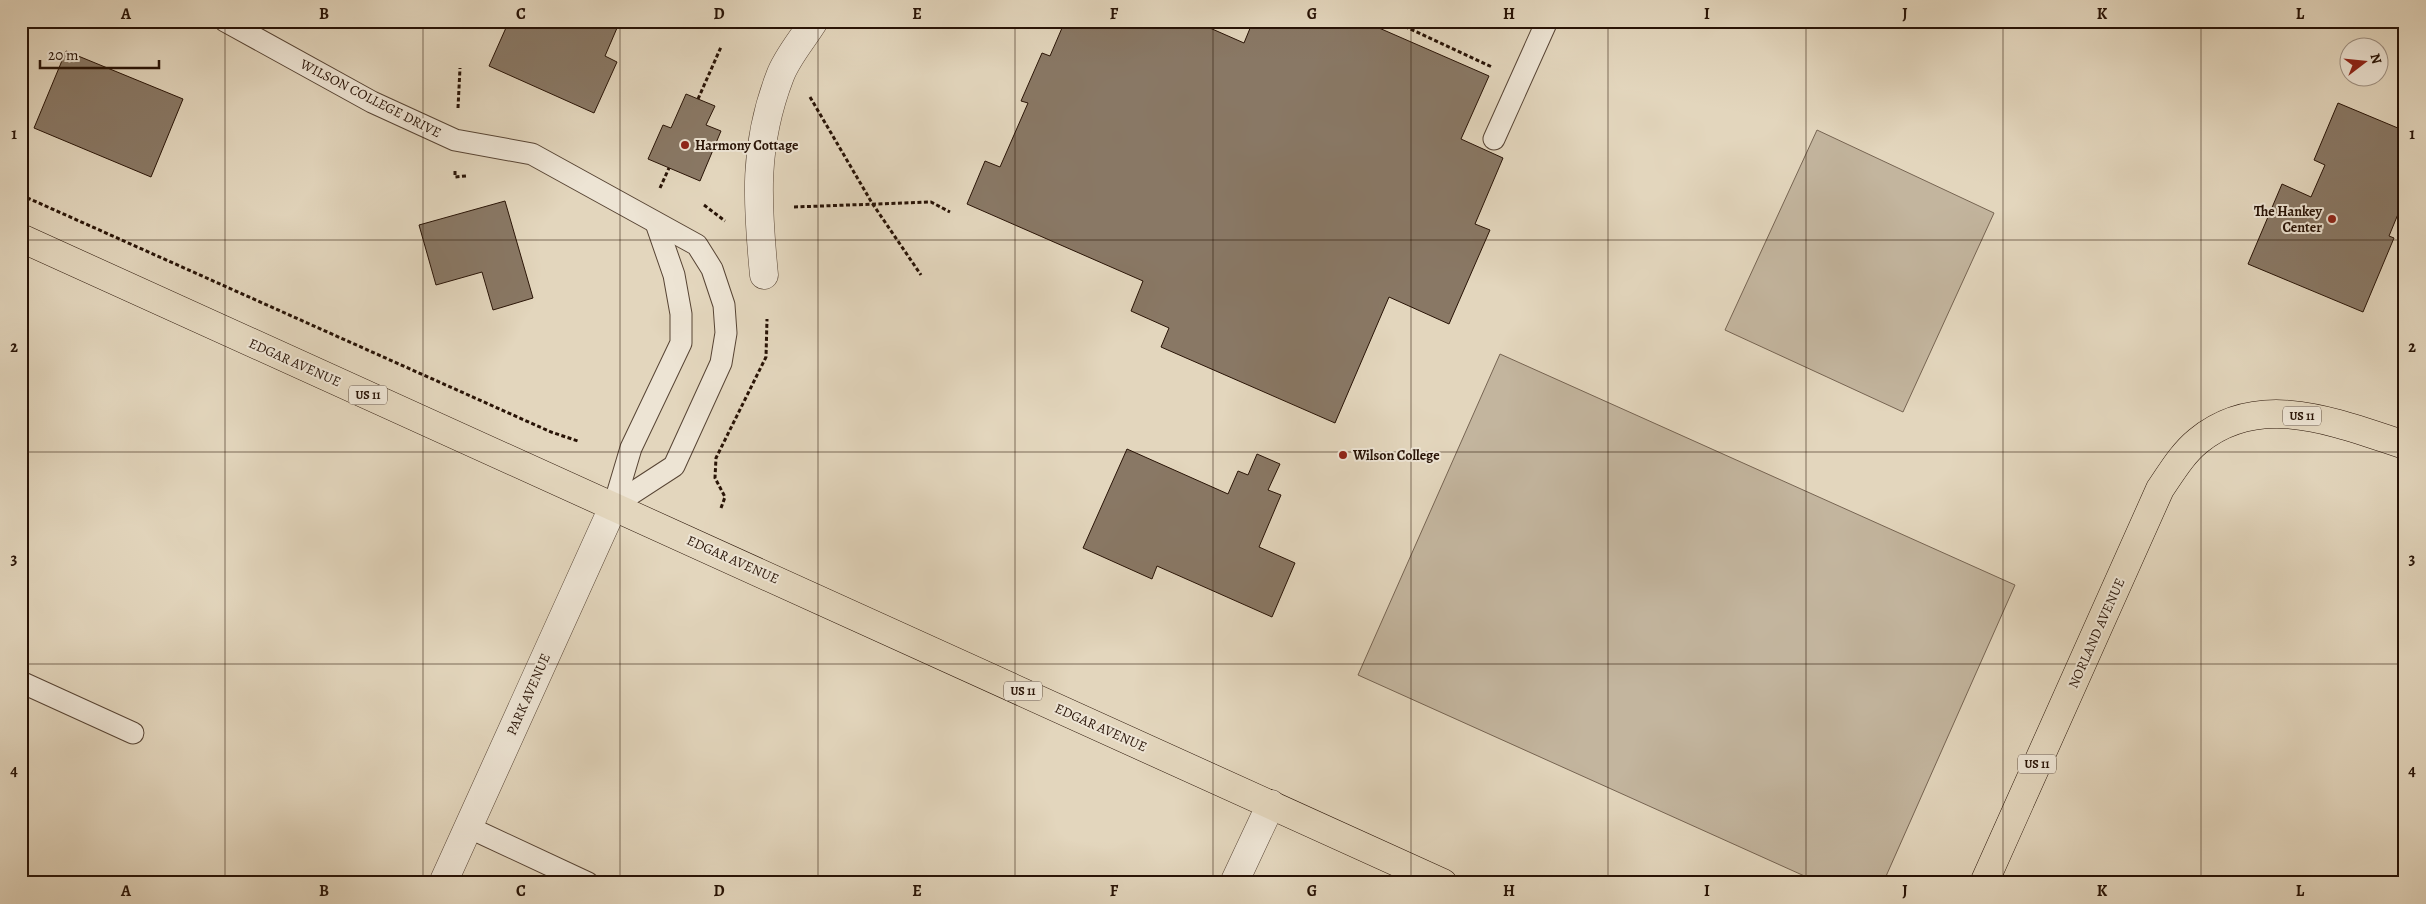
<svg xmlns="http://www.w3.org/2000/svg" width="2426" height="904" font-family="Alegreya,serif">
<rect width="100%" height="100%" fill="#e3d6bd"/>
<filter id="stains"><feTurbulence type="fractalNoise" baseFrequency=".004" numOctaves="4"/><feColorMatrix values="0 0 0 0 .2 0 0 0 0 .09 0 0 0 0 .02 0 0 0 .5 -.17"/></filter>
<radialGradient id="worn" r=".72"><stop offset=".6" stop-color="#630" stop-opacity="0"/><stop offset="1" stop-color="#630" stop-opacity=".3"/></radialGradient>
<g fill="#c3b59e" stroke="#766452">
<path d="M1817,130L1994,213L1903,412L1725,330Z"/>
<path d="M1500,354L2015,585L1883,883H1820L1358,675Z"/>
</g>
<g fill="#897865" stroke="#281306">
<path d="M509,21H620L605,56L617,62L594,113L489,66Z"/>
<path d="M1065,21H1194L1244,43L1253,21H1363L1489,76L1461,139L1503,158L1475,224L1490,230L1449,324L1389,297L1335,423L1161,347L1169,328L1131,311L1143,281L967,204L985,161L1000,167L1028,103L1021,101L1042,53L1050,56Z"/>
<path d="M66,51L183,99L151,177L34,128Z"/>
<path d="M686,94L715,106L706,125L721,131L700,181L648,159L663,125L671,128Z"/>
<path d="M2338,103L2405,131V203L2403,202L2389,236L2394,238L2363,312L2248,264L2282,184L2311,197L2325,165L2314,160Z"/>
<path d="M505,201L533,298L493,310L482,272L436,285L419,225Z"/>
<path d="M1127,449L1228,494L1238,471L1248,475L1257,454L1280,464L1268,490L1281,495L1259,547L1295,563L1272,617L1157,566L1152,579L1083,548Z"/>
</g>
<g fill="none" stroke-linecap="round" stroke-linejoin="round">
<g stroke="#574434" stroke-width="23">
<g id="service">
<path d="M225,21L372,102L455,140L532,154L697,245L712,269L724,305L726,333L721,363L674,466L614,505"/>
<path d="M1494,139L1547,21"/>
<path d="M614,505L631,448L681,343V314L674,275L656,223"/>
<path d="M21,682L133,733"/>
<path d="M468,827L588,883"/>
</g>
</g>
<g stroke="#574434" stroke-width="29">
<path id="pedestrian" d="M764,275C757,203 753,146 780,76C787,57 803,39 814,21"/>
</g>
<g stroke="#574434" stroke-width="29">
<g id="minor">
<path d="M443,883L614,505"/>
<path d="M1234,883L1271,804"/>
</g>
</g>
<g stroke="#281306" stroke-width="29">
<g id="primary">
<path d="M21,238L1443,883"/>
<path d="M1984,883L2160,489C2171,473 2182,454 2198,441C2260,390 2337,423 2405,445"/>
</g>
</g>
<g stroke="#281306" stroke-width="3" stroke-dasharray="4 2.5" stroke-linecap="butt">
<path d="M1393,21L1492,67"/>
<path d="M810,97L872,203L921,275"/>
<path d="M698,99L721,47"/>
<path d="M458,108L460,68"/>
<path d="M455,171V177L466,176"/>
<path d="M660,188L669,168"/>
<path d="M21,195L551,432L578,441"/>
<path d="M704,205L725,221"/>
<path d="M794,207L931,202L950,212"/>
<path d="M721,508L725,497L715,478L716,458L766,357L767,319"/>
</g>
<use href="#service" stroke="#ede4d4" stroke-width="21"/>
<use href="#pedestrian" stroke="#ede4d4" stroke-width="28"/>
<use href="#minor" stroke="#ede4d4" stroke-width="28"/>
<use href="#primary" stroke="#e3d6bd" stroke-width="28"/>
</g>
<path fill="none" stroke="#281306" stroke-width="1" stroke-opacity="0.55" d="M225,21V883M423,21V883M620,21V883M818,21V883M1015,21V883M1213,21V883M1411,21V883M1608,21V883M1806,21V883M2003,21V883M2201,21V883M21,240H2405M21,452H2405M21,664H2405"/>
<g fill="#8f2418" stroke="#ede4d4" stroke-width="2">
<circle cx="685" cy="145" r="5"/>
<circle cx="2332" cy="219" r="5"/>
<circle cx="1343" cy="455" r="5"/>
</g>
<g text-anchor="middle" stroke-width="4" stroke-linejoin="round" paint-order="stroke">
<g fill="#ede4d4" stroke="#635244" stroke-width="1">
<rect x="349" y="385.5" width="38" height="19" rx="4"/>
<rect x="2283" y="406.5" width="38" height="19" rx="4"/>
<rect x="1004" y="681.5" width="38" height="19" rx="4"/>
<rect x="2018" y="754.5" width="38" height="19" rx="4"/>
</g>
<g font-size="12" font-weight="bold" fill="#281306">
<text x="368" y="399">US 11</text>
<text x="2302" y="420">US 11</text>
<text x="1023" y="695">US 11</text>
<text x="2037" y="768">US 11</text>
</g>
<g font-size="14" fill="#281306" stroke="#ede4d4">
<text transform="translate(371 98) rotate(27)" y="5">WILSON COLLEGE DRIVE</text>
<text transform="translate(295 362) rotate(24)" y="5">EDGAR AVENUE</text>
<text transform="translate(733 559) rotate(24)" y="5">EDGAR AVENUE</text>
<text transform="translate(2096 633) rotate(-66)" y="5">NORLAND AVENUE</text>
<text transform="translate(528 694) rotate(-66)" y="5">PARK AVENUE</text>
<text transform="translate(1101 727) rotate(24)" y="5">EDGAR AVENUE</text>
</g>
<g font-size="14" font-weight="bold" fill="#281306" stroke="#ede4d4" text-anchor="start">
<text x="695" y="150">Harmony Cottage</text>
<text x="2322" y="216" text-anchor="end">The Hankey<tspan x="2322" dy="16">Center</tspan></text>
<text x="1353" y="460">Wilson College</text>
</g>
</g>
<rect width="2426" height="904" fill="none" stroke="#e3d6bd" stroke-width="55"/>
<g transform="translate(2364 62) rotate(74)"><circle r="24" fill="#ede4d4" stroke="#9e9082"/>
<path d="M0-4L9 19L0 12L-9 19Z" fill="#8f2418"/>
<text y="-8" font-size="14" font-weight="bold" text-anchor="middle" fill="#281306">N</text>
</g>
<path d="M40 60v8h119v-8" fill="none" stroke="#281306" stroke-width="2.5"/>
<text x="48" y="60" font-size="15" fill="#281306" stroke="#ede4d4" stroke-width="4" paint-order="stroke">20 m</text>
<rect x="28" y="28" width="2370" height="848" fill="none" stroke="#281306" stroke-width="2"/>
<g font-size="16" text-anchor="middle" font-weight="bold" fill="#281306">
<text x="126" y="19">A</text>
<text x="324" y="19">B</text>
<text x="521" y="19">C</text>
<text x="719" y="19">D</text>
<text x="917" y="19">E</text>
<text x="1114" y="19">F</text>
<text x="1312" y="19">G</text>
<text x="1509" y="19">H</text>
<text x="1707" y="19">I</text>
<text x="1905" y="19">J</text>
<text x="2102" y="19">K</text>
<text x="2300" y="19">L</text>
<text x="14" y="139">1</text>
<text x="2412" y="139">1</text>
<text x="14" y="352">2</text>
<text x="2412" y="352">2</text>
<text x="14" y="564">3</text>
<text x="2412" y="564">3</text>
<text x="14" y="776">4</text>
<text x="2412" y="776">4</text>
<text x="126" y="896">A</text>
<text x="324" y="896">B</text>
<text x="521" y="896">C</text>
<text x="719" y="896">D</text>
<text x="917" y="896">E</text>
<text x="1114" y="896">F</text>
<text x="1312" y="896">G</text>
<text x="1509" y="896">H</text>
<text x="1707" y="896">I</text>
<text x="1905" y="896">J</text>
<text x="2102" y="896">K</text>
<text x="2300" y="896">L</text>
</g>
<rect width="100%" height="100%" filter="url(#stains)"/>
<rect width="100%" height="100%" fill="url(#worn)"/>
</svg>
